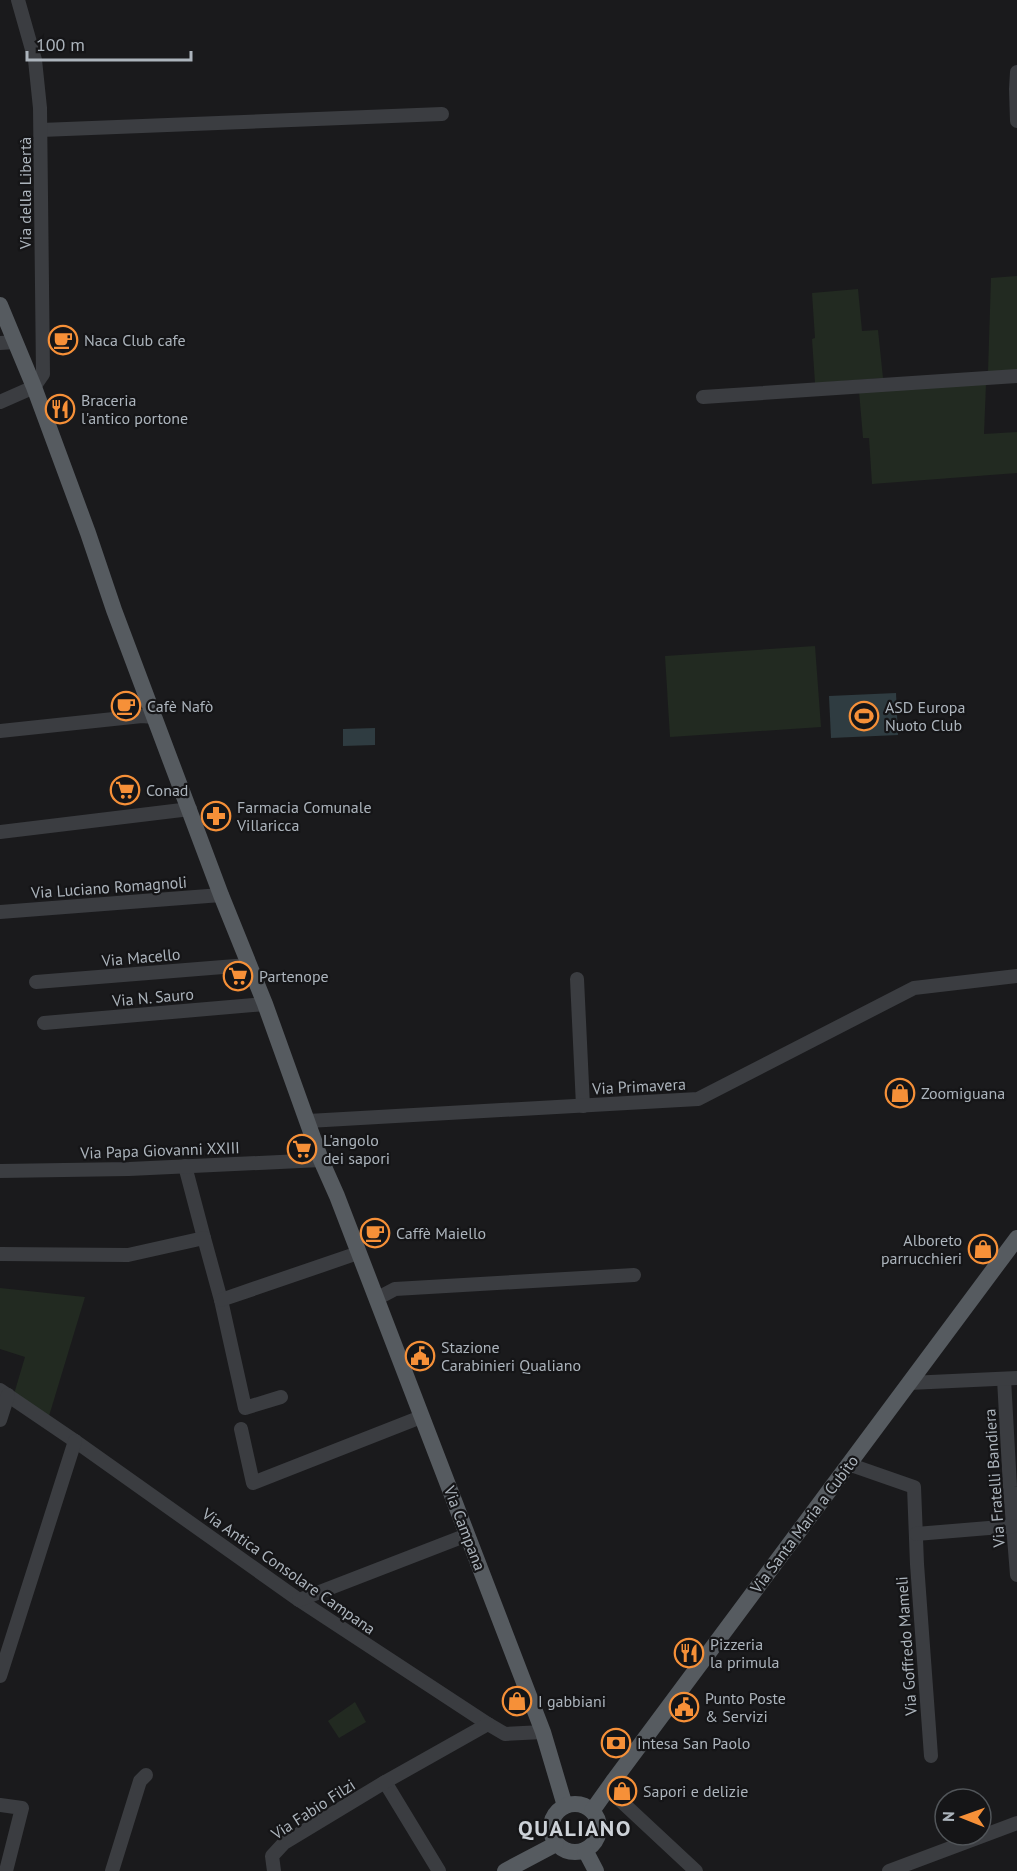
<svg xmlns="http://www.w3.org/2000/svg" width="1017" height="1871" font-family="'PT Sans',sans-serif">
<rect width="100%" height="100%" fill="#1a1a1c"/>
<g fill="#222a21">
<path d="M1017,276V370L988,372L991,278Z"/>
<path d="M858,289L862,331L878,330L883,378L815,383L812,339L815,338L812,293Z"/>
<path d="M986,384L984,434L1017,432V473L872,484L869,438H863L859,391Z"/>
<path d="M815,646L821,727L670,737L665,656Z"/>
<path d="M0,1288L85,1297L49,1416L14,1394L25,1357L0,1349Z"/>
<path d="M355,1702L366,1722L339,1738L328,1721Z"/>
</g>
<g fill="#2f3c41">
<path d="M896,693L898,735L831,738L829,696Z"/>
<path d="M375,728V745L343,746V729Z"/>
</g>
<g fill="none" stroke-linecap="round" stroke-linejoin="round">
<g stroke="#3b3d41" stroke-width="14">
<path d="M1017,72L1016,89L1017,121"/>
<path d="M41,130L442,114"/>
<path d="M0,343L15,342"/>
<path d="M703,397L1017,376"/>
<path d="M0,402L34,387L43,374L40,108L35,60L18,0"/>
<path d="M0,731L142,716L154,717"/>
<path d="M0,832L190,809"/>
<path d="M0,912L221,895"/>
<path d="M577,979L583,1106"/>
<path d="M36,982L248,965"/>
<path d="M44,1023L265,1004"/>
<path d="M308,1121L698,1099L914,988L1017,976"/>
<path d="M185,1166L204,1238"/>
<path d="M0,1171L129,1169L321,1160"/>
<path d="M0,1254L128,1255L204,1238L221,1300L245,1408L281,1397"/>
<path d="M376,1299L395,1289L634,1275"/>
<path d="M221,1300L358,1253"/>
<path d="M1004,1379L1010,1487L1017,1575"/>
<path d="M909,1383L1017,1378"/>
<path d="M0,1390L75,1441L299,1600L488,1724L505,1734L543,1732"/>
<path d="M0,1420L8,1395"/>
<path d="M241,1429L253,1483L421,1417"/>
<path d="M848,1464L914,1487L917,1564L931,1756"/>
<path d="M916,1534L1013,1526"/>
<path d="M299,1600L467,1535"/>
<path d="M0,1676L75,1441"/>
<path d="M385,1782L439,1871"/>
<path d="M608,1789L696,1871"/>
<path d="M0,1805L22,1808L6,1871"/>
<path d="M112,1871L140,1781L146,1775"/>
<path d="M274,1871L272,1856L284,1843L385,1782L488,1724"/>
<path d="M889,1871L1017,1823"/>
</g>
<g stroke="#565b60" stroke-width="16">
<path d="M0,305L34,387L88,533L114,610L221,895L265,1004L321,1160L337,1196L543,1732L565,1806"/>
<circle cx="575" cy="1828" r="24"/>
<path d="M592,1811L614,1780L1017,1238"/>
<path d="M585,1850L596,1871"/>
<path d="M505,1871L556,1844"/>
</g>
</g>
<defs>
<g id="cafe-ring" transform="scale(1.5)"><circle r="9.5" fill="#151517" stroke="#f69038" stroke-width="1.5"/><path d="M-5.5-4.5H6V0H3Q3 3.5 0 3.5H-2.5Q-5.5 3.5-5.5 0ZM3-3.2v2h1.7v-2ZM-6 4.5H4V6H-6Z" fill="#f69038"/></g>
<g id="restaurant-ring" transform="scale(1.5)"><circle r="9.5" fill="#151517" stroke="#f69038" stroke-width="1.5"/><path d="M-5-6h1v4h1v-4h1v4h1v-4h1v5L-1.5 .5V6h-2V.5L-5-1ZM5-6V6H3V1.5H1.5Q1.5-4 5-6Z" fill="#f69038"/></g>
<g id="stadium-ring" transform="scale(1.5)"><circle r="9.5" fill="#151517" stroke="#f69038" stroke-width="1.5"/><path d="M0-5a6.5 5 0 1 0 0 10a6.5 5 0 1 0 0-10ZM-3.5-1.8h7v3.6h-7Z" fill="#f69038"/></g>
<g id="supermarket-ring" transform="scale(1.5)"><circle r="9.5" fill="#151517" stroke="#f69038" stroke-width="1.5"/><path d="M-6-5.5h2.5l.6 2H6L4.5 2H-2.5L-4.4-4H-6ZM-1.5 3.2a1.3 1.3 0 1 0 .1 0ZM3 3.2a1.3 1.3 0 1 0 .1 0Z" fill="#f69038"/></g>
<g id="pharmacy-ring" transform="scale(1.5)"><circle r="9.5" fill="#151517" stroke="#f69038" stroke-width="1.5"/><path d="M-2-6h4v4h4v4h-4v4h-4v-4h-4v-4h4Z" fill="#f69038"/></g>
<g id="shop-ring" transform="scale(1.5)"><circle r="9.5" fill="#151517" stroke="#f69038" stroke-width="1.5"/><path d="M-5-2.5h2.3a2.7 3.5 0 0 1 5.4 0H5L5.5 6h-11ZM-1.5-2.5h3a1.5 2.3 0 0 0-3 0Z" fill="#f69038"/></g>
<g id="civic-ring" transform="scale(1.5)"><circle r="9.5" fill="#151517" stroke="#f69038" stroke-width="1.5"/><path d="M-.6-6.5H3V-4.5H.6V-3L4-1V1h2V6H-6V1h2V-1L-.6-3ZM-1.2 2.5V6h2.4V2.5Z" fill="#f69038"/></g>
<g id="bank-ring" transform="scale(1.5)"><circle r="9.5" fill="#151517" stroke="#f69038" stroke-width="1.5"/><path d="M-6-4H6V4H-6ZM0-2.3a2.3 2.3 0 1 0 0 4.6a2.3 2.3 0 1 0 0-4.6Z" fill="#f69038"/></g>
</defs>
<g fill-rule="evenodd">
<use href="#cafe-ring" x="63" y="340"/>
<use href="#restaurant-ring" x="60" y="409"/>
<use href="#cafe-ring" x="126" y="706"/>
<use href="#stadium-ring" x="864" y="716"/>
<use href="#supermarket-ring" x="125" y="790"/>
<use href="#pharmacy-ring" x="216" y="816"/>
<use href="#supermarket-ring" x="238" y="976"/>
<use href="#shop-ring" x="900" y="1093"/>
<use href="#supermarket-ring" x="302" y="1149"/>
<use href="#cafe-ring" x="375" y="1233"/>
<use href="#shop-ring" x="983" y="1249"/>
<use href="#civic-ring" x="420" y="1356"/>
<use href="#restaurant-ring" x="689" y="1653"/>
<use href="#shop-ring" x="517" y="1701"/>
<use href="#civic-ring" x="684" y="1707"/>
<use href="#bank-ring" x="616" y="1743"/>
<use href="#shop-ring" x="622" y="1791"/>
</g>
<g text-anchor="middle" stroke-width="4.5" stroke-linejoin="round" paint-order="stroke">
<g font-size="16" fill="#acb4bc" stroke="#151517">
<text transform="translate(25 193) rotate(-90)" y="6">Via della Libertà</text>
<text transform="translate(109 887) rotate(-4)" y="6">Via Luciano Romagnoli</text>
<text transform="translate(141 957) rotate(-5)" y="6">Via Macello</text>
<text transform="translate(153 997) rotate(-5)" y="6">Via N. Sauro</text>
<text transform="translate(639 1086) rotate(-3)" y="6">Via Primavera</text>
<text transform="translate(160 1150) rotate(-2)" y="6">Via Papa Giovanni XXIII</text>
<text transform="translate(994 1478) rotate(-94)" y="6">Via Fratelli Bandiera</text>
<text transform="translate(804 1524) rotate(-53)" y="6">Via Santa Maria a Cubito</text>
<text transform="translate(465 1528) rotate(69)" y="6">Via Campana</text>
<text transform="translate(289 1571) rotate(35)" y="6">Via Antica Consolare Campana</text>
<text transform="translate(906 1646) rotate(-94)" y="6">Via Goffredo Mameli</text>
<text transform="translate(313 1809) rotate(-33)" y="6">Via Fabio Filzi</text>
</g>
<g font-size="16" fill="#acb4bc" stroke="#151517" text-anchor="start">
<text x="84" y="346">Naca Club cafe</text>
<text x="81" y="406">Braceria<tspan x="81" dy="18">l'antico portone</tspan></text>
<text x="147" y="712">Cafè Nafò</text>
<text x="885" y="713">ASD Europa<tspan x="885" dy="18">Nuoto Club</tspan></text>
<text x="146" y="796">Conad</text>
<text x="237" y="813">Farmacia Comunale<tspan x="237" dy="18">Villaricca</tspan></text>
<text x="259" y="982">Partenope</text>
<text x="921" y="1099">Zoomiguana</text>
<text x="323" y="1146">L'angolo<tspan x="323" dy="18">dei sapori</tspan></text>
<text x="396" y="1239">Caffè Maiello</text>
<text x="962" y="1246" text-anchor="end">Alboreto<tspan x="962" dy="18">parrucchieri</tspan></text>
<text x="441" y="1353">Stazione<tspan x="441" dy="18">Carabinieri Qualiano</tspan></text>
<text x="710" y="1650">Pizzeria<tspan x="710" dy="18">la primula</tspan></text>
<text x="705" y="1704">Punto Poste<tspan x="705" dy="18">&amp; Servizi</tspan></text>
<text x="538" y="1707">I gabbiani</text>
<text x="637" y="1749">Intesa San Paolo</text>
<text x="643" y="1797">Sapori e delizie</text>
</g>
<g font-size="22" font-weight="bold" letter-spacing="1.5" fill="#cdd2d8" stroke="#151517">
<text x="575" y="1836">QUALIANO</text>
</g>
</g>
<g transform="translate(963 1817) rotate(271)"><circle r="28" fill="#151517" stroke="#515559" stroke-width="1.5"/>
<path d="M0-4.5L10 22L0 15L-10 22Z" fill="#f69038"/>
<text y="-9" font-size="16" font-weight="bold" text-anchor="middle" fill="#acb4bc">N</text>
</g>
<path d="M27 51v9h164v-9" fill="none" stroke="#acb4bc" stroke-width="3"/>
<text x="36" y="51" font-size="18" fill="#acb4bc" stroke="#151517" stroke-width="4.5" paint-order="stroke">100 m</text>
</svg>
